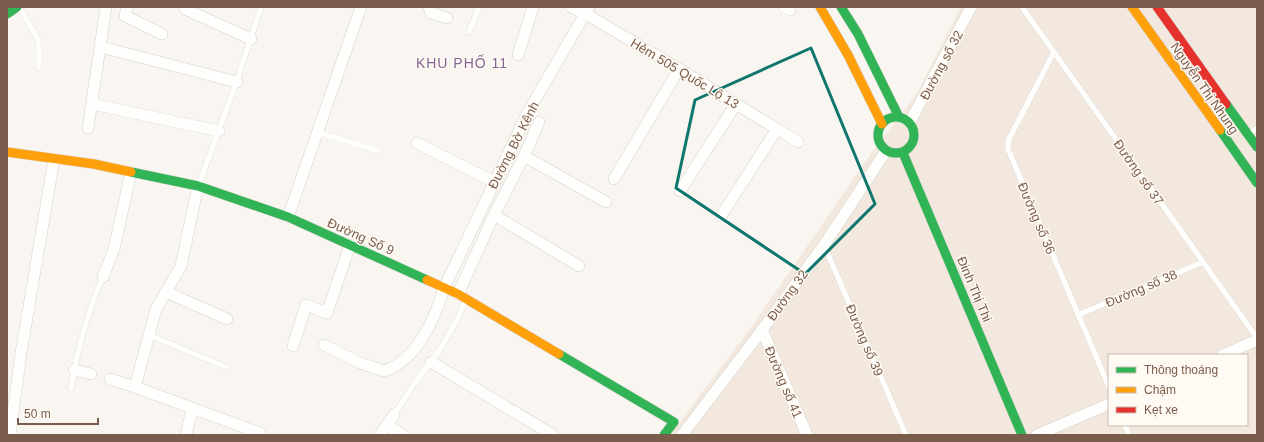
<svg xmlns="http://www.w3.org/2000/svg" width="1264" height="442" font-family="Arial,sans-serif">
<rect width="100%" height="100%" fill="#f9f5f0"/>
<path fill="#f2e8de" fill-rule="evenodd" d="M961,7H1257V435H670L752,326L870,155L916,95ZM1109,355H1247V425H1109Z"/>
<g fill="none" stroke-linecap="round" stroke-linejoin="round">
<g stroke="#d7d1cb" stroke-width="6">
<g id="lane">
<path d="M1022,7L1257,338"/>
<path d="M20,9L37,37L39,45V68"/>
<path d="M469,32L479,7"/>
<path d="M1054,52L1008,141V149L1109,387"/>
<path d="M317,132L379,151"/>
<path d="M1248,134L1257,128"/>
<path d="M199,184L234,89L261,7"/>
<path d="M824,245L906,435"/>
<path d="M1078,315L1203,262"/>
<path d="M149,335L226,367"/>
<path d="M71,389C77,351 87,313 103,277"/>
<path d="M394,415L414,384L441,348L459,316L465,301"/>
<path d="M1125,425L1129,435"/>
</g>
</g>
<g stroke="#d7d1cb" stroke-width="12">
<g id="street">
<path d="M127,7L125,16L162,34"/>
<path d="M429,7L431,13L447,18"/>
<path d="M571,7L586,14L679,69L798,142"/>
<path d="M784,7L790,10"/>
<path d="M185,9L251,39"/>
<path d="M101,47L237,82"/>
<path d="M518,55L533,7"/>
<path d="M92,104L219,131"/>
<path d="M910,122L971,7"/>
<path d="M88,128L106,7"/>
<path d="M417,143L494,182"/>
<path d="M524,156L539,122"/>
<path d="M614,179L679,69"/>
<path d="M680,191L736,104"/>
<path d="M494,215L579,266"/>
<path d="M721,216L777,129"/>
<path d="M288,217L361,7"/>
<path d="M103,277L114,249L131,172"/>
<path d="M166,292L227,319"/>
<path d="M458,294L494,215L524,156L606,202"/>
<path d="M762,330L807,435"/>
<path d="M324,345L360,363L384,371C417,360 435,319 444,288L528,112L589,7"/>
<path d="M293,346L306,305L327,313L350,245"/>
<path d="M1223,355L1257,340"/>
<path d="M431,362L553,435"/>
<path d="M74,370L91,374"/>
<path d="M110,379L135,387L260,433"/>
<path d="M135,387L156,309L181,266L198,186"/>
<path d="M387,425L403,435"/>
<path d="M10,435L21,353L54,159"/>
<path d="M186,435L192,409"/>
<path d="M380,435L394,415"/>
<path d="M682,435L762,330L824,245L886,151"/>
<path d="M1037,435L1109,404"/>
</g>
</g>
<g stroke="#d9d2cb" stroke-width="10">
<g id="fast">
<path d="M841,7L858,34L899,117"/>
<path d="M7,14L17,7"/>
<path d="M1226,104L1257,147"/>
<circle cx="896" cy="135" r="18"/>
<path d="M1220,130L1257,183"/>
<path d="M903,153L1022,435"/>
<path d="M131,172L198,186L288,217L427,280"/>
<path d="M559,354L674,422L664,435"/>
</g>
</g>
<g stroke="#d9d2cb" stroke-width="10">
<g id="slow">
<path d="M820,7L848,55L882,124"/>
<path d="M1132,7L1220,130"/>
<path d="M7,152L94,164L131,172"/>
<path d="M427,280L458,294L559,354"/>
</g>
</g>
<g stroke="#d9d2cb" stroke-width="10">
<path id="jam" d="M1157,7L1226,104"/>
</g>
<use href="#lane" stroke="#fefefd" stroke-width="5.5"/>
<use href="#street" stroke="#fefefd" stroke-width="11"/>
<use href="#fast" stroke="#30b455" stroke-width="9"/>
<use href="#slow" stroke="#ff9f0a" stroke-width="9"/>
<use href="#jam" stroke="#e5322d" stroke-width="9"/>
</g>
<path fill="none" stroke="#0f766e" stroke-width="3" stroke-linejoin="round" d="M811,48L875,204L805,274L676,188L695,100Z"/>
<g text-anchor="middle" stroke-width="3" stroke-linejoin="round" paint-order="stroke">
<g font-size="13" fill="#7a5c4d" stroke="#fffaf3">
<text transform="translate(941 65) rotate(-62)" y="5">Đường số 32</text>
<text transform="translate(685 73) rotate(31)" y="5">Hẻm 505 Quốc Lộ 13</text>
<text transform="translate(1205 88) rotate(55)" y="5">Nguyễn Thị Nhung</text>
<text transform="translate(513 145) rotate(-63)" y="5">Đường Bờ Kênh</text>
<text transform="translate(1139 172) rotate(55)" y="5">Đường số 37</text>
<text transform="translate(1037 218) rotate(67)" y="5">Đường số 36</text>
<text transform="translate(361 236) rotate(24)" y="5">Đường Số 9</text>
<text transform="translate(1141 288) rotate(-23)" y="5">Đường số 38</text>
<text transform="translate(975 289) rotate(67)" y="5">Đinh Thị Thi</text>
<text transform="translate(787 295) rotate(-54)" y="5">Đường 32</text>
<text transform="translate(865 340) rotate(67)" y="5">Đường số 39</text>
<text transform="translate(784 382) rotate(67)" y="5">Đường số 41</text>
</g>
<g font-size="14" letter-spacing="1" fill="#846695" stroke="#fffaf3">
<text x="462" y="68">KHU PHỐ 11</text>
</g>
</g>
<rect width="1264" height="442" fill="none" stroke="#7a5c4d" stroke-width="16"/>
<rect x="1108" y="354" width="140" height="72" fill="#fffaf3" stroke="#cabbb1"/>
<rect x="1116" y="367" width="20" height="6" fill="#30b455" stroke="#cabbb1"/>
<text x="1144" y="374" font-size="12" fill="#7a5c4d">Thông thoáng</text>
<rect x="1116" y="387" width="20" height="6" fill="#ff9f0a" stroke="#cabbb1"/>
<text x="1144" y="394" font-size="12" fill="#7a5c4d">Chậm</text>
<rect x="1116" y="407" width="20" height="6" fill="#e5322d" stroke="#cabbb1"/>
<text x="1144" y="414" font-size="12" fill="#7a5c4d">Kẹt xe</text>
<path d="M18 418v6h80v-6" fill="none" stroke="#7a5c4d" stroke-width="2"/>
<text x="24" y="418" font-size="12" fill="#7a5c4d" stroke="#fffaf3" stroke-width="3" paint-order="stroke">50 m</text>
</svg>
